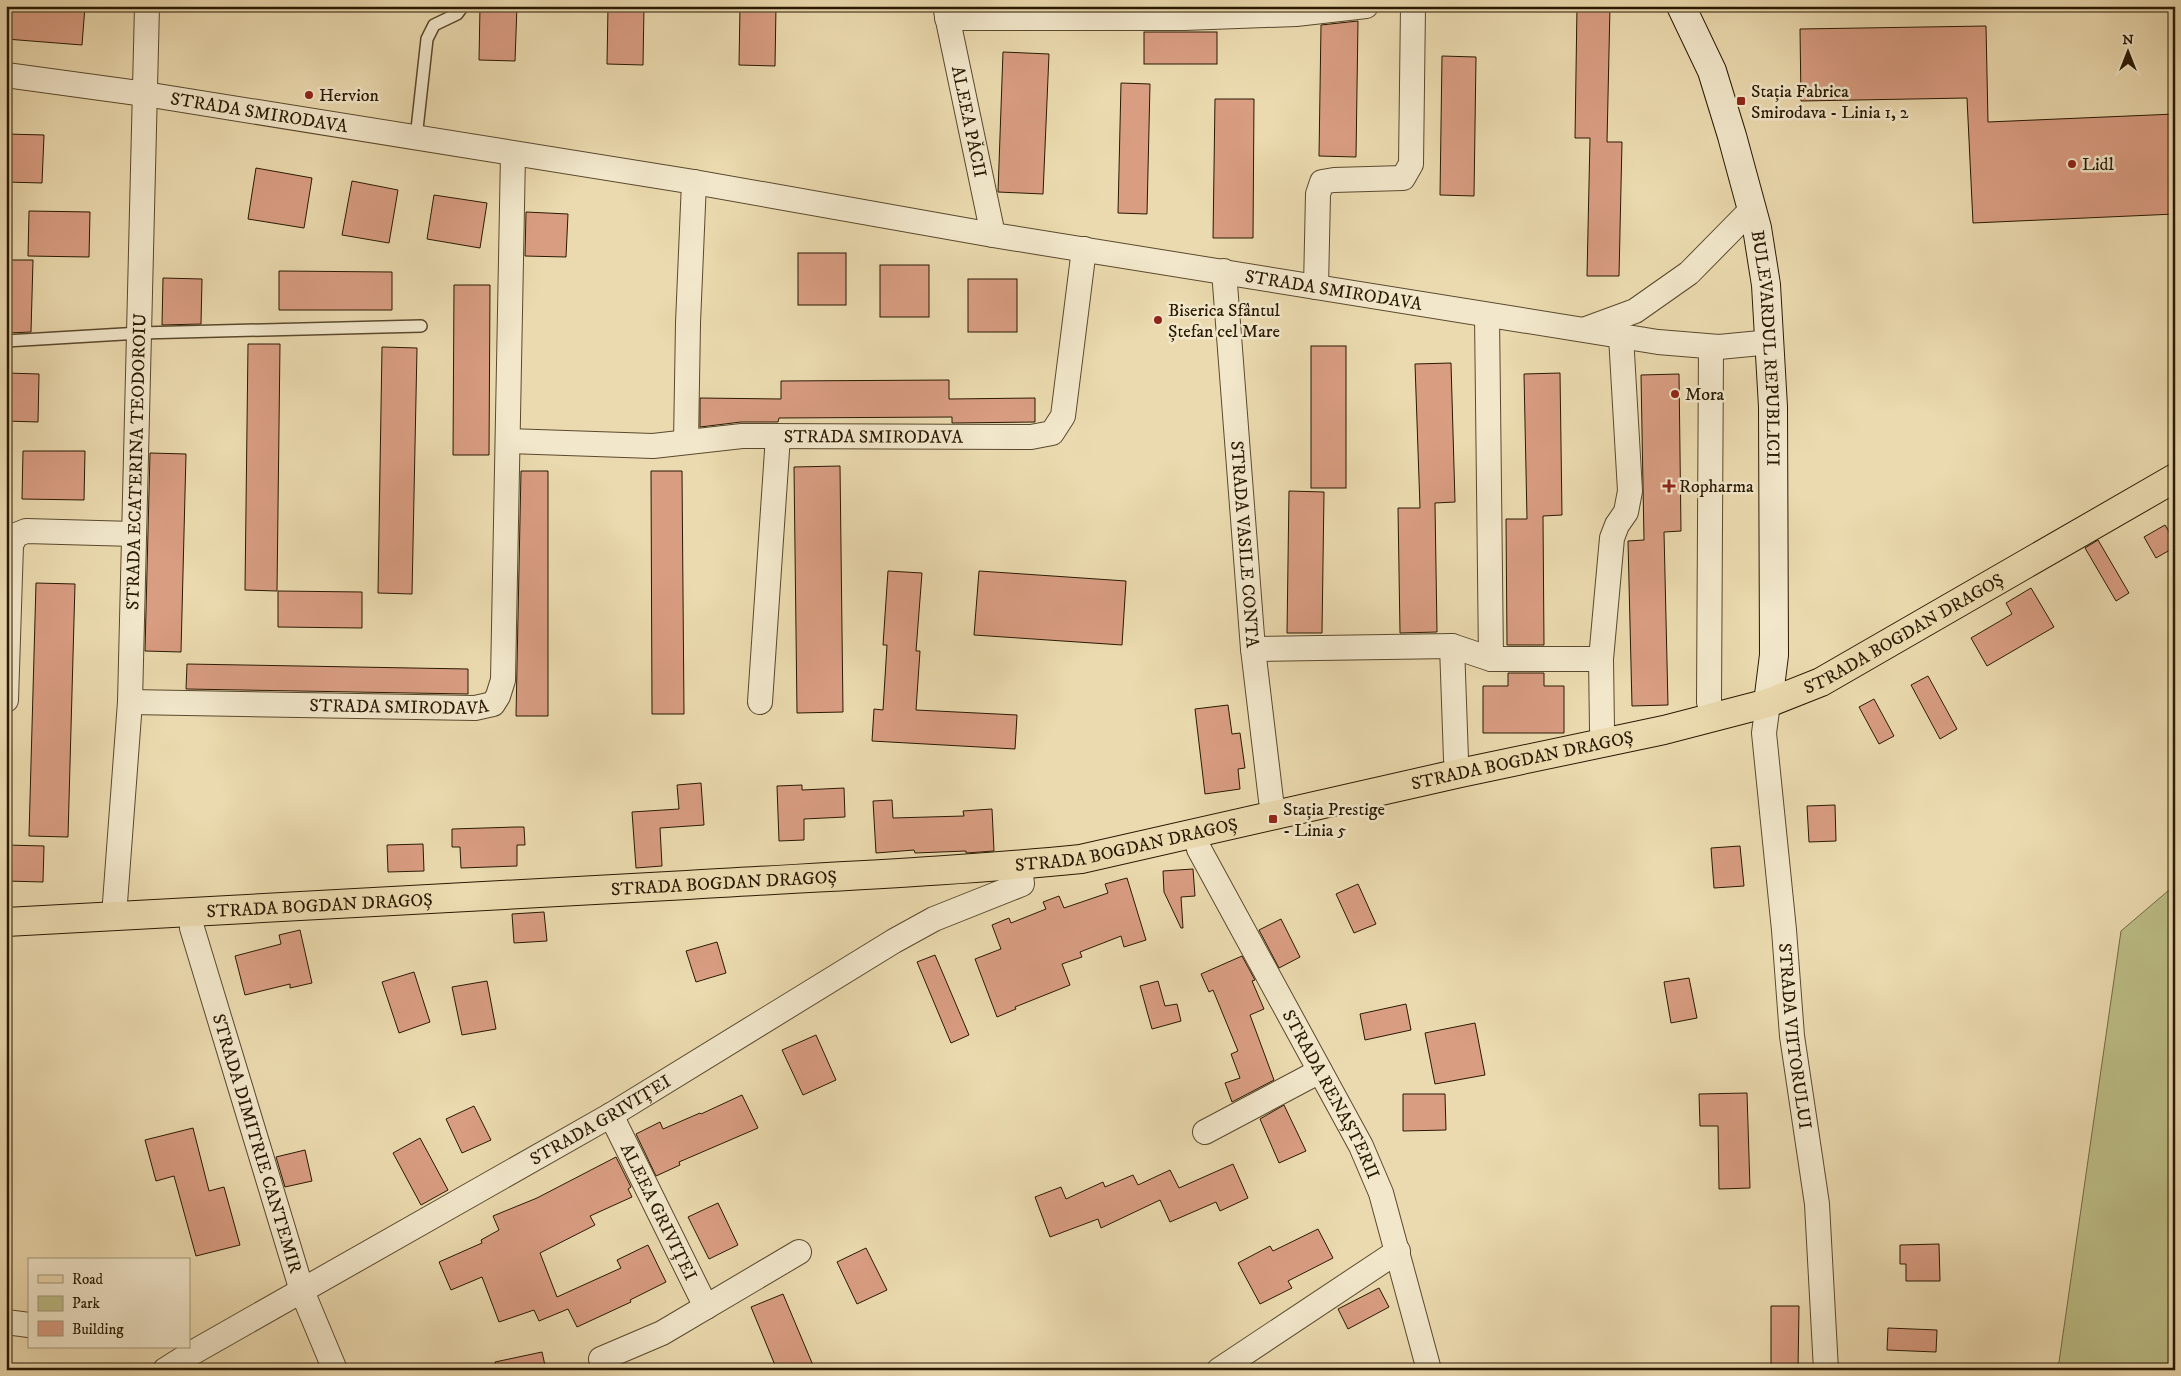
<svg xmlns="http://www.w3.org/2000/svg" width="2181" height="1376" font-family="'IM FELL DW Pica',serif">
<rect width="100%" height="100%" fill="#ebdaaf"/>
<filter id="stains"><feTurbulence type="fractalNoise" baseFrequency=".004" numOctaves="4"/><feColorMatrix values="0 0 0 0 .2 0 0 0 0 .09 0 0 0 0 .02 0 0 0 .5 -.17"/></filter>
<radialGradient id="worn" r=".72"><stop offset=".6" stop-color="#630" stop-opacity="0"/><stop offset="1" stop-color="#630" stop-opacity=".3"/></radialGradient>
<path fill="#bcbe87" stroke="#726c44" d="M2175,885V1370H2054L2059,1362L2121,931Z"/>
<g fill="#d99d82" stroke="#291902">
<path d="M6,6H85L82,45L6,39Z"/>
<path d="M480,6H517L515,61L479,60Z"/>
<path d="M608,6H644L643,65L607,64Z"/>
<path d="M740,6H776L775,66L739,65Z"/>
<path d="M1577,6H1610L1607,142H1622L1619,276H1587L1590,138H1575Z"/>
<path d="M1358,21L1356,157L1319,156L1321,25Z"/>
<path d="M1986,26L1988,122L2175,114V214L1973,223L1967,98L1801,101L1800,29Z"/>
<rect x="1144" y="32" width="73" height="32"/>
<path d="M1003,52L1049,54L1043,194L998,192Z"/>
<path d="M1442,56L1476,57L1474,196L1440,195Z"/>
<path d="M1121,83L1150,84L1147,214L1118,213Z"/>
<path d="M1215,99H1254L1253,238H1213Z"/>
<path d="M6,134L44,135L42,183L6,182Z"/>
<path d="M256,168L312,178L304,228L248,219Z"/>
<path d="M352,181L398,190L389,243L342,235Z"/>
<path d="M434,195L487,203L480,248L427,239Z"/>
<path d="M29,211L90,212L89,257L28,256Z"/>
<path d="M526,212L568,214L566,257L525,256Z"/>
<rect x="798" y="253" width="48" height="52"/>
<path d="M6,260H33L31,332L6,333Z"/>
<rect x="880" y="265" width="49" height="52"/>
<path d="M279,271L392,272V310H279Z"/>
<path d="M163,278L202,279L201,324L162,325Z"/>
<rect x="968" y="279" width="49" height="53"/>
<path d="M454,285H490L489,455H453Z"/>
<path d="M248,344H280L277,591L245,590Z"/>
<rect x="1311" y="346" width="35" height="142"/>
<path d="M382,347L417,348L412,594L378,593Z"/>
<path d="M1451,363L1455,502L1435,503L1437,632L1400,633L1398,508H1420L1415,364Z"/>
<path d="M6,373L39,374L38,422L6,421Z"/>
<path d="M1560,373L1562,515L1543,516L1544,645H1507L1506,519H1527L1524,374Z"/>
<path d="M1679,374L1681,531L1664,532L1668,705L1632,706L1628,541L1644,540L1641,375Z"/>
<path d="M949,380V399L1035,398V422L952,423V417L779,418L778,422H741L700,427V398L781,399V381Z"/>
<path d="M23,451H85L84,500L22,499Z"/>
<path d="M150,453L186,454L181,652L145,651Z"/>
<path d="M840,466L843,712L797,713L794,467Z"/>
<path d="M521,471H548V716H516Z"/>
<path d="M651,471H682L684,714H652Z"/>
<path d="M1289,491L1324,492L1322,633H1287Z"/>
<path d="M2165,525L2175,542V547L2156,558L2144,537Z"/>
<path d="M2098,540L2129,593L2116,601L2085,548Z"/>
<path d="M888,571L922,573L916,651H920L916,710L1017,715L1015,749L872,741L874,709L883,710L887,645H883Z"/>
<path d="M979,571L1126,581L1122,645L974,635Z"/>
<path d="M36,583L75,584L68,837L29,836Z"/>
<path d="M2031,588L2054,627L1987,666L1971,638L2012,614L2006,603Z"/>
<path d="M278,591L362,592V628L278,627Z"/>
<path d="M187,664L468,669V694L186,689Z"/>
<path d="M1508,673H1544V686H1564V733H1483V686H1508Z"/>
<path d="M1928,676L1957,729L1940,739L1911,685Z"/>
<path d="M1874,699L1894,736L1879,744L1859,707Z"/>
<path d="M1228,705L1232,734L1240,733L1245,768L1238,769L1240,789L1205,794L1195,709Z"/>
<path d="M701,783L704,825L660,828L662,866L636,868L632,812L679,809L677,785Z"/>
<path d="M802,785V790L844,788L845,817L804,819V840L779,841L777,786Z"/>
<path d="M892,800L893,818L964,816L963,811L992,809L994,851L966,853V851L915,853L914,850L876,853L873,801Z"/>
<path d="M1835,805L1836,841L1809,842L1807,806Z"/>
<path d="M516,827H524L525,845H517V866L461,868L460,847H452V829Z"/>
<path d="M423,844L424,871L388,872L387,845Z"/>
<path d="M6,845L44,846L43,882L6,881Z"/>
<path d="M1740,846L1744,886L1714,888L1711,848Z"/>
<path d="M1193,869L1195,896L1181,897L1183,928H1181L1164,892L1163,871Z"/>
<path d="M1127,878L1146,940L1124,947L1121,936L1080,952L1082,957L1062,964L1070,985L1015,1007L1016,1009L997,1017L975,959L1001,949L992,925L1009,918L1011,923L1046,909L1043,902L1059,896L1064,908L1108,893L1105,884Z"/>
<path d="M1358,884L1376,924L1354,933L1336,894Z"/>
<path d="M544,912L547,941L514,943L512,914Z"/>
<path d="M1281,919L1300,957L1279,968L1259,930Z"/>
<path d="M300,930L312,983L290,988V984L245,995L235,956L281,944L279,935Z"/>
<path d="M717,942L726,973L696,982L686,951Z"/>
<path d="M935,955L969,1035L951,1043L917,962Z"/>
<path d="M1242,956L1255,980L1252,981L1264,1009L1250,1015L1274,1080L1232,1102L1225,1083L1240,1078L1231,1054L1238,1051L1213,990L1209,992L1201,974Z"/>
<path d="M414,972L430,1022L399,1033L382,982Z"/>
<path d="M1689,978L1697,1018L1671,1023L1664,982Z"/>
<path d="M487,981L496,1029L462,1035L452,987Z"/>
<path d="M1158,981L1165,1006L1177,1004L1181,1021L1152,1029L1140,986Z"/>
<path d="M1406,1004L1411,1030L1365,1040L1360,1014Z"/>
<path d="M1475,1023L1485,1075L1435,1084L1425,1033Z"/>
<path d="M816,1035L836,1080L803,1095L782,1050Z"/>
<path d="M1747,1093L1750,1188L1719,1189L1718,1126H1700L1699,1094Z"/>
<path d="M1403,1094H1445L1446,1130L1403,1131Z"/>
<path d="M742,1095L758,1128L679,1162L680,1165L656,1176L636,1134L660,1122L663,1129L700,1113L701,1114Z"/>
<path d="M1284,1105L1306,1151L1279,1163L1260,1119Z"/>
<path d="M474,1106L491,1140L462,1153L446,1119Z"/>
<path d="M193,1128L209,1191L224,1187L240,1245L196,1256L174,1176L156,1181L145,1140Z"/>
<path d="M420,1138L448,1190L421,1205L393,1153Z"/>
<path d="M305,1150L312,1181L285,1187L276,1157Z"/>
<path d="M616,1157L631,1187L628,1189L632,1197L590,1216L595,1225L540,1253L557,1297L621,1268L617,1260L648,1245L666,1282L630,1300L631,1302L577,1327L568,1309L539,1321L534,1310L499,1322L482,1277L451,1290L439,1262L482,1243L481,1240L499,1230L493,1216L537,1198Z"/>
<path d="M1233,1164L1248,1198L1220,1211L1216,1202L1170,1222L1160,1200L1101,1228L1098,1219L1050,1237L1035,1197L1061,1187L1066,1199L1103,1182L1105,1187L1133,1175L1138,1185L1170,1170L1179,1188Z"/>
<path d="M718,1203L738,1245L709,1259L688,1217Z"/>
<path d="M1318,1229L1333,1258L1288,1281L1292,1288L1260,1304L1238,1263L1270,1246L1273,1251Z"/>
<path d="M1939,1244L1940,1281H1906V1264H1900V1245Z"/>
<path d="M866,1248L887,1290L857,1304L837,1262Z"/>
<path d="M1379,1288L1389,1307L1348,1329L1338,1309Z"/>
<path d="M783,1294L815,1370H777L751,1307Z"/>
<path d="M1771,1306H1799L1798,1370H1771Z"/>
<path d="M1888,1328L1937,1330L1936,1352L1887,1350Z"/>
<path d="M542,1352L546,1370H496L495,1362Z"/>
</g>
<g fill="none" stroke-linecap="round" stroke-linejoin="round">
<g stroke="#5a492d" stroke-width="14">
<g id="lane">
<path d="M416,138L427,39L434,25L457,14L463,6"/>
<path d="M6,341L140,333L421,326"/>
</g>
</g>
<g stroke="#5a492d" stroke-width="26">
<g id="street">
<path id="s1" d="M945,6L993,235"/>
<path d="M947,18H1184L1296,14L1366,6"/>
<path id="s2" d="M6,75L145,94L694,182L993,235L1658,342L1719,347L1771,342"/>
<path id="s3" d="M1224,271L1253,649L1271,800L1275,816"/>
<path d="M1316,287L1318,194L1322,182L1334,180L1403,178L1411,164L1413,6"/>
<path d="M1487,315L1491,659"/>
<path d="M1586,329L1635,311L1689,273L1751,210"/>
<path d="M1711,347L1709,702L1713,717"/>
<path id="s4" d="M508,441L653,446L742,436L1031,437L1052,433L1063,416L1084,249"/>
<path d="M686,442L688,323L694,182"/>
<path d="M1452,646L1456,759L1460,773"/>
<path d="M1253,649L1452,646L1491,659H1601"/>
<path d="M6,700L11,545L16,535L26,531L134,534"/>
<path id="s5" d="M130,702L475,708L493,704L498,696L503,680L513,154"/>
<path d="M760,702L778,436"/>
<path id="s6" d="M1768,703L1764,733L1784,930L1792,1036L1817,1204L1826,1370"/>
<path d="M1606,742L1602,729L1601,659L1612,538L1617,525L1626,512L1630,491L1621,336"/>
<path id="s7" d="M1196,833L1199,849L1361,1146L1381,1193L1429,1370"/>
<path id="s8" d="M191,913L192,928L302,1291L335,1370"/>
<path id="s9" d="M114,916L130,702L147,6"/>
<path id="s10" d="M611,1115L706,1307"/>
<path d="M1205,1132L1320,1071"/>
<path d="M6,1322L29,1325"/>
<path d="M601,1359L662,1333L799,1252"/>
<path id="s11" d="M165,1370L192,1353L611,1115L894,941L934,919L1022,884L1020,865"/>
<path d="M1219,1370L1398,1251"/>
</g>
</g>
<g stroke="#291902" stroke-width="30">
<g id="secondary">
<path id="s12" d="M1681,6L1712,71L1732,136L1757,228L1766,285L1773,407L1774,655L1768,703"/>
</g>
</g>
<g stroke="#291902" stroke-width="30">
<g id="primary">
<path id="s13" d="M6,922C233,910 460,898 687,885C818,877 950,872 1081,859L1460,773L1664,730L1768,703L1821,682L2175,478"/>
</g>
</g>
<use href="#lane" stroke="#f2e7cb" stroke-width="11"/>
<use href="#street" stroke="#f2e7cb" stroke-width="24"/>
<use href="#secondary" stroke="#f2e7cb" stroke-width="28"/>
<use href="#primary" stroke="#ebdaaf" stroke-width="28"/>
</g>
<g fill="#8f2418" stroke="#f2e7cb" stroke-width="2">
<circle cx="309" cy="95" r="5"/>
<rect x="1736" y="96" width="10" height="10" rx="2.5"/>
<circle cx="2072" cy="164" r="5"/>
<circle cx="1158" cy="320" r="5"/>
<circle cx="1675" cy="394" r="5"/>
<path d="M1666.5 478.5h5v5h5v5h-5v5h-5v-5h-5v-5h5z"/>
<rect x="1268" y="814" width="10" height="10" rx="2.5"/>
</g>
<g text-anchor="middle" stroke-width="5" stroke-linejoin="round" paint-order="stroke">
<g font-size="18" fill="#291902" stroke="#f2e7cb" text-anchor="start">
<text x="1751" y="97">Stația Fabrica<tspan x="1751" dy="21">Smirodava - Linia 1, 2</tspan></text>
<text x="319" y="101">Hervion</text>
<text x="2082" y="170">Lidl</text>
<text x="1168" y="316">Biserica Sfântul<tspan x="1168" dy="21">Ștefan cel Mare</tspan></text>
<text x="1685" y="400">Mora</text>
<text x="1679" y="492">Ropharma</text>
<text x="1283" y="815">Stația Prestige<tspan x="1283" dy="21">- Linia 5</tspan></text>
</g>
<g font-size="18" fill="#291902" stroke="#f2e7cb">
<text dy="6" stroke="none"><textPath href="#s2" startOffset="256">STRADA SMIRODAVA</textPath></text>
<text dy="6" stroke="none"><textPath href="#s1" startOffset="118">ALEEA PĂCII</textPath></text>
<text dy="6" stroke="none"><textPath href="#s2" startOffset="1345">STRADA SMIRODAVA</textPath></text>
<text dy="6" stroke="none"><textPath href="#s12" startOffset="356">BULEVARDUL REPUBLICII</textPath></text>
<text dy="6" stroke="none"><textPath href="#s4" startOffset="366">STRADA SMIRODAVA</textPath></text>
<text dy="6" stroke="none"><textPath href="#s9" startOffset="455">STRADA ECATERINA TEODOROIU</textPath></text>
<text dy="6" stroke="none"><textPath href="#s3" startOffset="274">STRADA VASILE CONTA</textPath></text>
<text dy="6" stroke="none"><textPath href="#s13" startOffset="1934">STRADA BOGDAN DRAGOȘ</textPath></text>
<text dy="6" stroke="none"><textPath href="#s5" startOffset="269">STRADA SMIRODAVA</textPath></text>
<text dy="6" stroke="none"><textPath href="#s13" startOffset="1529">STRADA BOGDAN DRAGOȘ</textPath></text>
<text dy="6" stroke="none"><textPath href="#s13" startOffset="1124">STRADA BOGDAN DRAGOȘ</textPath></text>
<text dy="6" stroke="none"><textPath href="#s13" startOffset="719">STRADA BOGDAN DRAGOȘ</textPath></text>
<text dy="6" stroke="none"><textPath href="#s13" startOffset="314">STRADA BOGDAN DRAGOȘ</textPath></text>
<text dy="6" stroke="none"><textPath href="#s6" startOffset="335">STRADA VIITORULUI</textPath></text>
<text dy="6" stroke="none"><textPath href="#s7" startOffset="295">STRADA RENAȘTERII</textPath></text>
<text dy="6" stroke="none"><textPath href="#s11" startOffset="502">STRADA GRIVIȚEI</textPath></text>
<text dy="6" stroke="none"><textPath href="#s8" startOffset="240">STRADA DIMITRIE CANTEMIR</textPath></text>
<text dy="6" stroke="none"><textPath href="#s10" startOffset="108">ALEEA GRIVIȚEI</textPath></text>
</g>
</g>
<rect width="2181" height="1376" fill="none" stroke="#ebdaaf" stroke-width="25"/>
<rect x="8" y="8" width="2166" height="1361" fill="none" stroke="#291902" stroke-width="2.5"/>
<rect x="12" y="12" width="2156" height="1351" fill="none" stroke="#291902"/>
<rect x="28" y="1258" width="162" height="90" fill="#f2e7cb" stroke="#a2957b"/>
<rect x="38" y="1275" width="25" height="8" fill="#ebdaaf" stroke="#a2957b"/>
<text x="72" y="1284" font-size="15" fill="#291902">Road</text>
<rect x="38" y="1296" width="25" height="15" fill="#bcbe87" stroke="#a2957b"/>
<text x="72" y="1308" font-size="15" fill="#291902">Park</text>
<rect x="38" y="1321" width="25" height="15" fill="#d99d82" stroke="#a2957b"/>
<text x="72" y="1334" font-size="15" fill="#291902">Building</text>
<g transform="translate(2128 52)" stroke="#f2e7cb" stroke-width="4" paint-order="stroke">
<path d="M0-4L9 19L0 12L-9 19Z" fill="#291902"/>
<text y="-8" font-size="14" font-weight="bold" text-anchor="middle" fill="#291902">N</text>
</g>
<rect width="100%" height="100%" filter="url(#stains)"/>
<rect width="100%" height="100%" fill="url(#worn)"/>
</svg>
